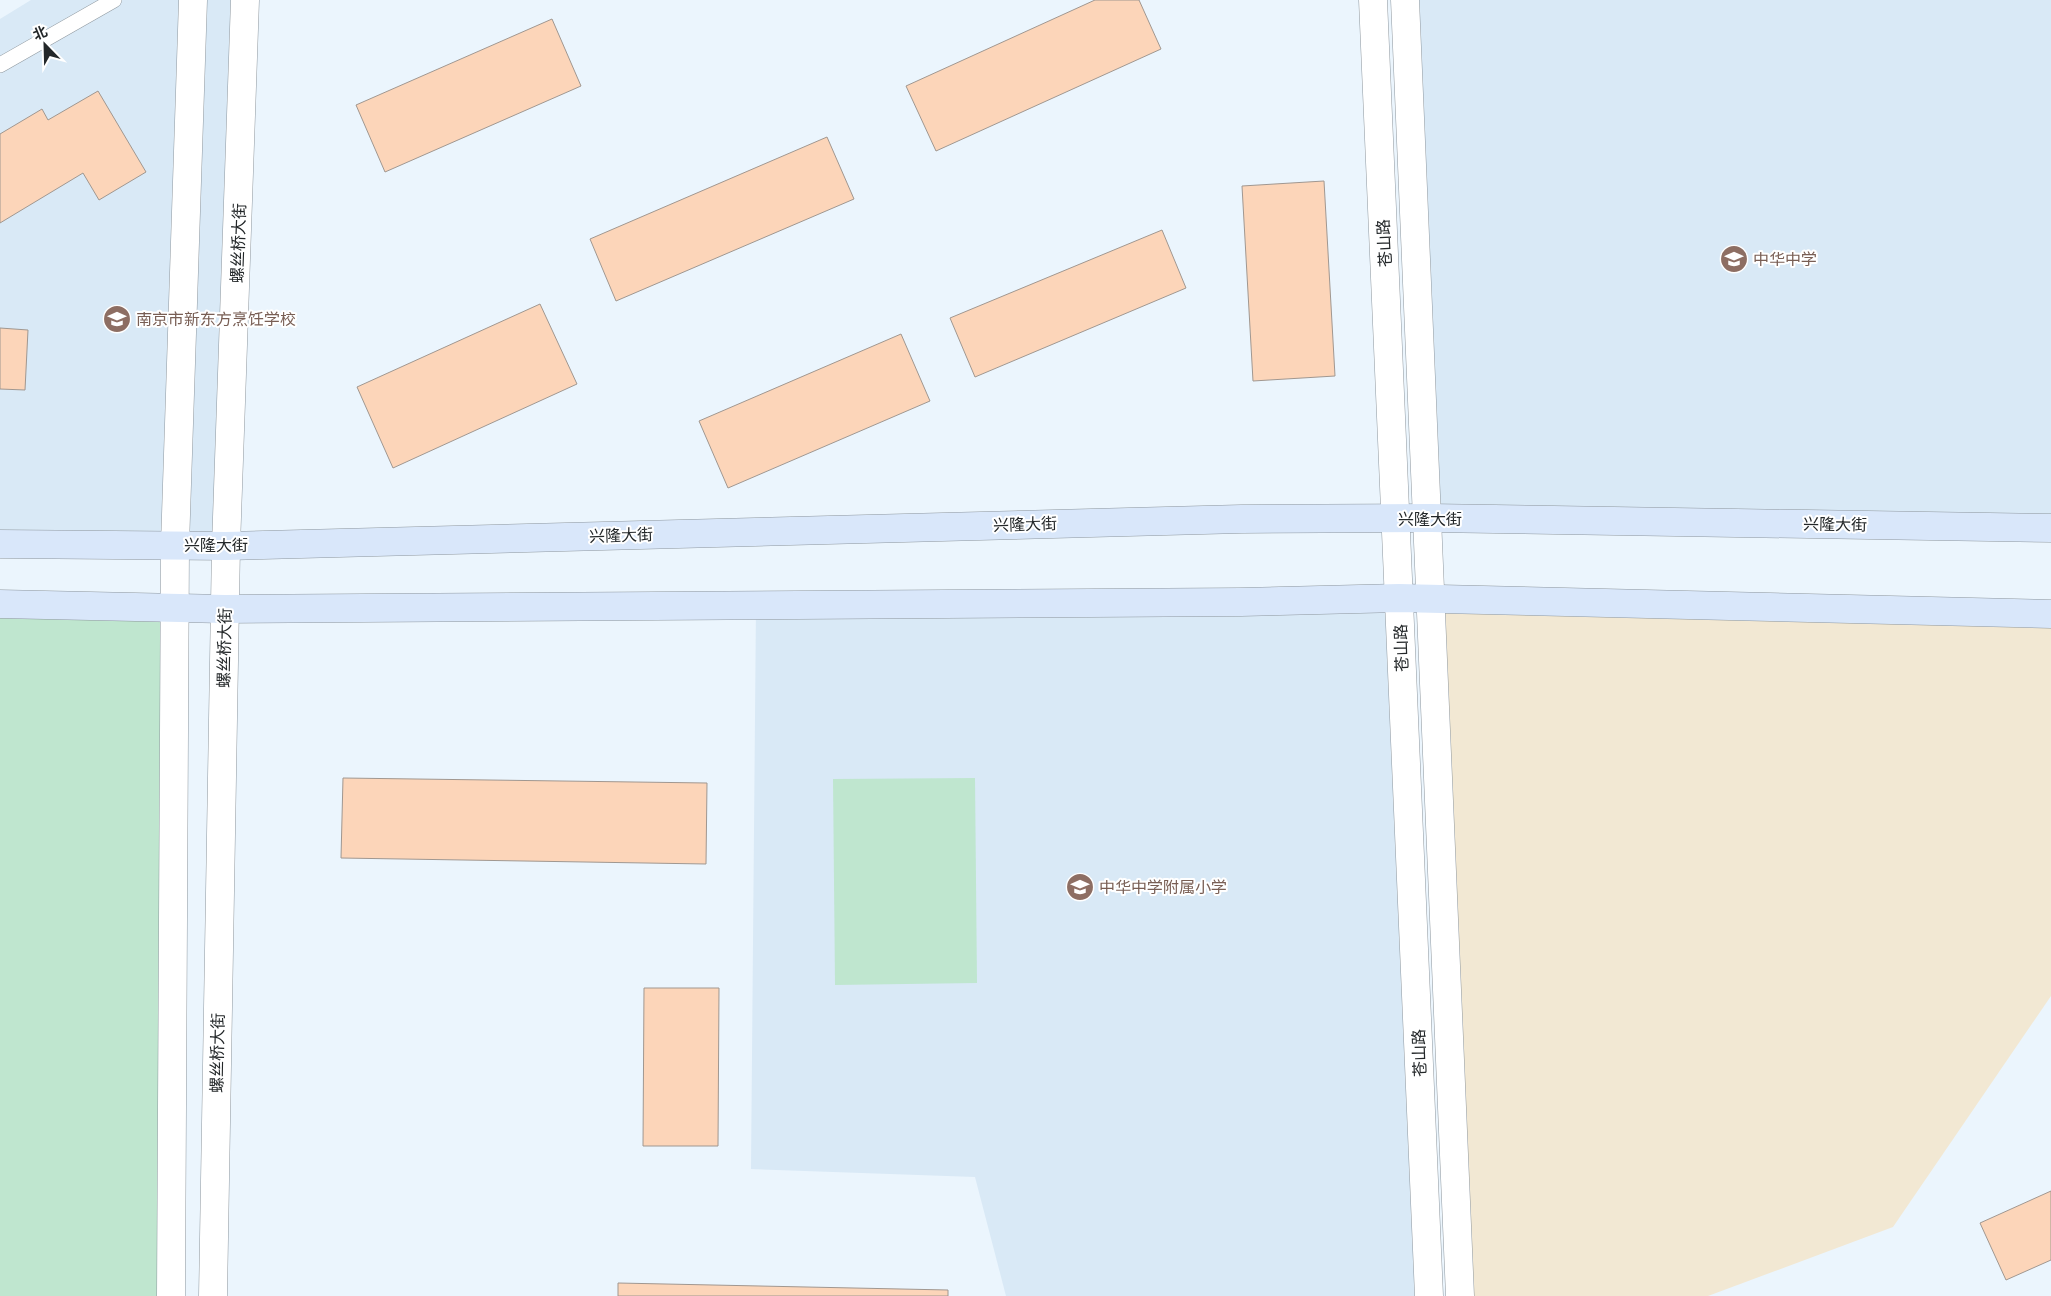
<svg xmlns="http://www.w3.org/2000/svg" width="2051" height="1296" font-family="'IBM Plex Sans','Noto Sans SC',sans-serif">
<rect width="100%" height="100%" fill="#ebf5fd"/>
<path fill="#f2e8d3" d="M1430,600L2051,614V996L1893,1227L1708,1296H1460Z"/>
<g fill="#d9e9f6">
<path d="M31,0H245L226,546L0,544V19Z"/>
<path d="M1405,0H2051V532L1428,518Z"/>
<path d="M1398,601L1419,1296H1006L975,1177L751,1169L756,605Z"/>
</g>
<g fill="#bfe6cf">
<path d="M0,604L175,608L171,1296H0Z"/>
<path d="M975,778L977,983L835,985L833,779Z"/>
</g>
<g fill="#fcd5b9" stroke="#a09790">
<path d="M1095,0H1139L1161,49L936,151L906,86Z"/>
<path d="M552,19L581,86L385,172L356,105Z"/>
<path d="M98,91L146,172L99,200L83,173L0,223V134L42,109L48,120Z"/>
<path d="M827,137L854,199L616,301L590,239Z"/>
<path d="M1324,181L1335,376L1253,381L1242,186Z"/>
<path d="M1162,230L1186,288L975,377L950,318Z"/>
<path d="M540,304L577,384L393,468L357,387Z"/>
<path d="M0,328L28,330L25,390L0,389Z"/>
<path d="M901,334L930,401L728,488L699,421Z"/>
<path d="M343,778L707,783L706,864L341,858Z"/>
<path d="M644,988H719L718,1146H643Z"/>
<path d="M2051,1191V1260L2006,1280L1980,1223Z"/>
<path d="M618,1283L948,1290V1296H618Z"/>
</g>
<g fill="none" stroke-linecap="round" stroke-linejoin="round">
<g stroke="#8f989f" stroke-width="16">
<path id="service" d="M0,65L114,0"/>
</g>
<g stroke="#8f989f" stroke-width="29">
<g id="tertiary">
<path d="M1373,0L1429,1296"/>
<path d="M1405,0L1460,1296"/>
<path d="M171,1296L175,545L193,0"/>
<path d="M213,1296L226,546L245,0"/>
</g>
</g>
<g stroke="#8f989f" stroke-width="29">
<g id="secondary">
<path d="M0,544L226,546L1241,519L1431,518L2051,528"/>
<path d="M0,604L225,609L1241,602L1399,598L2051,614"/>
</g>
</g>
<use href="#service" stroke="#fff" stroke-width="15"/>
<use href="#tertiary" stroke="#fff" stroke-width="28"/>
<use href="#secondary" stroke="#d9e7fa" stroke-width="28"/>
</g>
<defs>
<g id="school-disc" transform="scale(1.4375)"><circle r="9.5" fill="#8d6e63" stroke="#fff"/><path d="M0-5L7-2L0 1L-7-2ZM-4 1L0 2.5L4 1V4Q0 6-4 4Z" fill="#fff"/></g>
</defs>
<g fill-rule="evenodd">
<use href="#school-disc" x="1734" y="259"/>
<use href="#school-disc" x="117" y="319"/>
<use href="#school-disc" x="1080" y="887"/>
</g>
<g text-anchor="middle" stroke-width="4" stroke-linejoin="round" paint-order="stroke">
<g font-size="16" fill="#232729" stroke="#fff">
<text transform="translate(238 243) rotate(-88)" y="6">螺丝桥大街</text>
<text transform="translate(1384 243) rotate(-93)" y="6">苍山路</text>
<text x="1430" y="525">兴隆大街</text>
<text transform="translate(1025 524) rotate(-2)" y="6">兴隆大街</text>
<text transform="translate(1835 524) rotate(1)" y="6">兴隆大街</text>
<text transform="translate(621 535) rotate(-2)" y="6">兴隆大街</text>
<text x="216" y="551">兴隆大街</text>
<text transform="translate(224 648) rotate(-89)" y="6">螺丝桥大街</text>
<text transform="translate(1401 648) rotate(-92)" y="6">苍山路</text>
<text transform="translate(217 1053) rotate(-89)" y="6">螺丝桥大街</text>
<text transform="translate(1419 1053) rotate(-92)" y="6">苍山路</text>
</g>
<g font-size="16" fill="#785e54" stroke="#fff" text-anchor="start">
<text x="1753" y="265">中华中学</text>
<text x="136" y="325">南京市新东方烹饪学校</text>
<text x="1099" y="893">中华中学附属小学</text>
</g>
</g>
<g transform="translate(45 45) rotate(337)" stroke="#ffffff" stroke-width="4" paint-order="stroke">
<path d="M0-4L9 19L0 12L-9 19Z" fill="#232729"/>
<text y="-8" font-size="14" font-weight="bold" text-anchor="middle" fill="#232729">北</text>
</g>
</svg>
